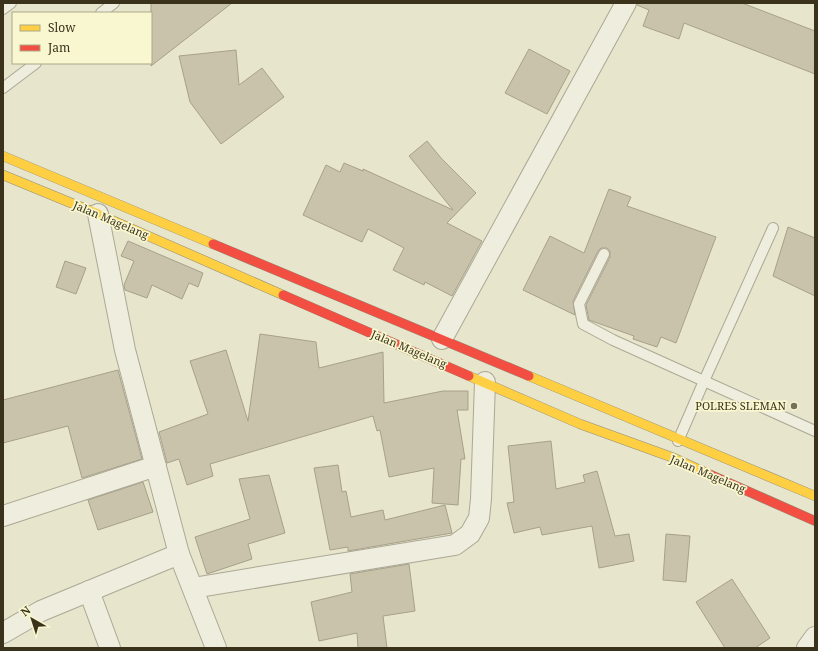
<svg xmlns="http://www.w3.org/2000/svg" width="818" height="651" font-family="'Noto Serif',serif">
<rect width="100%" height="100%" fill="#e7e5cb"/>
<g fill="#cac3ac" stroke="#a7a08a">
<path d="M151,3H232L151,66Z"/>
<path d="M637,3H742L815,31V74L684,23L679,39L643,26L649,10L637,5Z"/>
<path d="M529,49L570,71L547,114L505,93Z"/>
<path d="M236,50L239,85L262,68L284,97L221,144L190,102L179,56Z"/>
<path d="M427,141L441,158L476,193L447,223L482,241L452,296L425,282L424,285L393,270L404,248L368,229L362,242L303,215L326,165L340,172L344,163L363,171V169L453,210L409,156Z"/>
<path d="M609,189L631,197L627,206L716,237L676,343L661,337L657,347L633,339L634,336L589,320L586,305L610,257V251L607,248H601L598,251L573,301L575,315L523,290L550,236L584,253Z"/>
<path d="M788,227L815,238V296L773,276Z"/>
<path d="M128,241L203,273L198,287L189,283L182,299L152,285L147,298L125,290L124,285L134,261L121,256Z"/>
<path d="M65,261L86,268L76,294L56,287Z"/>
<path d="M260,334L316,342L319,368L383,352L384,403L443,391H468V410H457L465,459H461L458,505L432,503L434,468L389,477L380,430L377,431L373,416L210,464L213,476L187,485L179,459L167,463L159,432L208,414L190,361L226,350L248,421Z"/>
<path d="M118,370L142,459L82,478L68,426L3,443V400Z"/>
<path d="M551,441L556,489L585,482L583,475L597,471L615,536L629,534L634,561L599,568L592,526L542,535L540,527L514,533L507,503L514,502L508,446Z"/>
<path d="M338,465L342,492L346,491L351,517L383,510L385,520L445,505L452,533L348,551V547L330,550L314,468Z"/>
<path d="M269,475L285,533L248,544L252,559L207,574L195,537L250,519L239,479Z"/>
<path d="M143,482L153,512L98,530L88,500Z"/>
<path d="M666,534L690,536L686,582L663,580Z"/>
<path d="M409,564L415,611L383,616L387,648H358L357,633L319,641L311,602L352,592L350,574Z"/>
<path d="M732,579L770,638L755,648H725L696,602Z"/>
</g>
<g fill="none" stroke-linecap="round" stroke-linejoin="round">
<g stroke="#aca895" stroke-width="12">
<g id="lane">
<path d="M3,9L11,3"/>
<path d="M101,13L114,3"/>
<path d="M3,88L36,63"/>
<path d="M604,254L579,304L583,324L613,340L704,381L773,228"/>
<path d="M678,441L704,381L815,431"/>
</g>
</g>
<g stroke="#aca895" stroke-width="22">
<g id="street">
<path d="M442,339L626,3"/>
<path d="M3,516L156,466"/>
<path d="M179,554L216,648"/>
<path d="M193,588L455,545L470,534L479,518L481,499L485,382"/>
<path d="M89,591L110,648"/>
<path d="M3,633L41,611L179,554L125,350L98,214"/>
<path d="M807,648L815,637"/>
</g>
</g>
<g stroke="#918e7b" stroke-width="10">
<g id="slow">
<path d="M3,156L213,244"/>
<path d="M3,175L98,214L283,295"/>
<path d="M469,376L580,424L674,458L711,475"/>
<path d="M529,376L815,496"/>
</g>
</g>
<g stroke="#918e7b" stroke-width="10">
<g id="jam">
<path d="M213,244L529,376"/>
<path d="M283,295L469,376"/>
<path d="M711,475L815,521"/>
</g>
</g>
<use href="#lane" stroke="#eeedde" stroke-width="10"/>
<use href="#street" stroke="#eeedde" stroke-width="20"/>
<use href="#slow" stroke="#ffcf43" stroke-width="9"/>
<use href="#jam" stroke="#f24e42" stroke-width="9"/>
</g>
<circle fill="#777159" stroke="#f8f7d0" stroke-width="1.5" cx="794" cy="406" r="4"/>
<g text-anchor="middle" stroke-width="3.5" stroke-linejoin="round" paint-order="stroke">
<g font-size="11" fill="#3b321c" stroke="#f8f7d0">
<text transform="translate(111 220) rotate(23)" y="4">Jalan Magelang</text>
<text transform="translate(409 349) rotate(23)" y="4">Jalan Magelang</text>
<text transform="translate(708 474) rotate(23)" y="4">Jalan Magelang</text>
</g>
<g font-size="11" fill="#3b321c" stroke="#f8f7d0" text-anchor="end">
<text x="786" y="410">POLRES SLEMAN</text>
</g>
</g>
<rect width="818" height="651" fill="none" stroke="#3b321c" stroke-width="8"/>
<rect x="12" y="12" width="140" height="52" fill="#f8f7d0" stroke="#aca888"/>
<rect x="20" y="25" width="20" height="6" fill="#ffcf43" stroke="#aca888"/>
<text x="48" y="32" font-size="12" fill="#3b321c">Slow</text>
<rect x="20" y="45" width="20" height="6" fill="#f24e42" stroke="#aca888"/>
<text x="48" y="52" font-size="12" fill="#3b321c">Jam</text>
<g transform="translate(32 619) rotate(321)" stroke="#f8f7d0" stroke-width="3" paint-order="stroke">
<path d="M0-3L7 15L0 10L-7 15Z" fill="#3b321c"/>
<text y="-6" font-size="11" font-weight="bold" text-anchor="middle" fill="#3b321c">N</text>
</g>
</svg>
